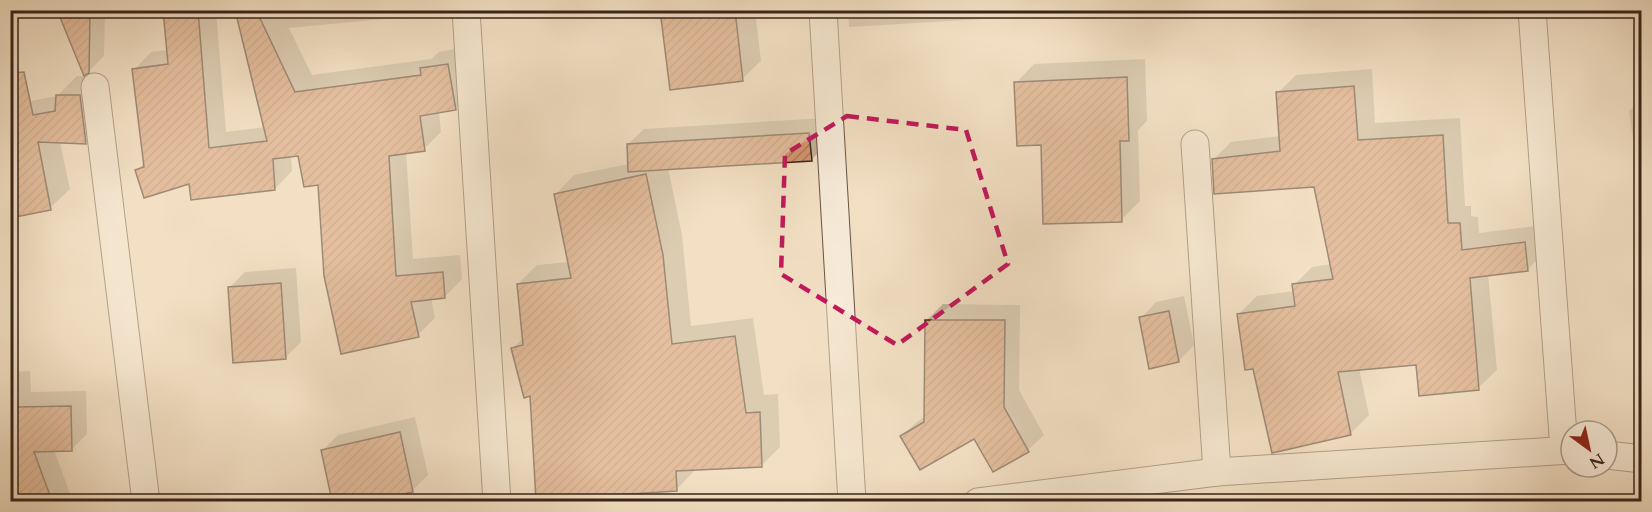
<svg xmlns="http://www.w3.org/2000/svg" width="1652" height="512" font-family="Cardo,serif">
<defs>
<pattern id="building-hatch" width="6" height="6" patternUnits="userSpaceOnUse" patternTransform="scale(1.5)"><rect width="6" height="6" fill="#d4966f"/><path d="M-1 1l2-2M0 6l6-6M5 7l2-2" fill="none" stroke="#ad7a5a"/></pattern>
</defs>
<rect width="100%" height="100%" fill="#f3e0c4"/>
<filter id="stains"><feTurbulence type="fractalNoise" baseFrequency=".00333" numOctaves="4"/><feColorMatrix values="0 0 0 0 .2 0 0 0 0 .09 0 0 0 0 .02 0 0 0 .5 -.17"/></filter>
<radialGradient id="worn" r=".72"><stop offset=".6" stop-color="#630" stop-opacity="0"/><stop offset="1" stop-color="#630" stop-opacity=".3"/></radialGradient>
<g fill="#0003">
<path d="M66,10H105L104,56L88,72Z"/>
<path d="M164,10H216L226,132L265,127L236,10H410L404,17L289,28L312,75L431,59L439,52L465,47L472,91L455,109L439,112L441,132L424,149L406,152L413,259L460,255L462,279L445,297L431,298L435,318L418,335L299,154L291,156L292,171L275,189L190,182L137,170L145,162L134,70L151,52L168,50Z"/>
<path d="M656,10H755L761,61L742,79L662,15L657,17Z"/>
<path d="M848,10H1007L1000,18L849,27Z"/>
<path d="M1635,10H1642V67Z"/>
<path d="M1145,59L1147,121L1138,130L1140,201L1121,220L1016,83L1034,64Z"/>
<path d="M1372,69L1375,123L1460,118L1465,206H1471V216L1478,217L1479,233L1543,225L1546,251L1528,269L1488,274L1497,370L1478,388L1418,363L1359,368L1369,415L1351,433L1273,451L1254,367L1239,314L1257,296L1294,291V285L1312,267L1332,264L1315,186L1213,160L1231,142L1281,136L1278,93L1296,75Z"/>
<path d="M77,76L99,77L105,123L86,142H60L70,189L50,208L10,105L57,96Z"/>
<path d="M1642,99V180H1639L1629,111Z"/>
<path d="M826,118L827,144L811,160L668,168L682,235L691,326L753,318L764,395L778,394L780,447L761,466L696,469L677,489L531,394L512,349L524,337L518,284L537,265L569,262L556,194L574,175L629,164L628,144L644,129Z"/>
<path d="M296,268L301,342L285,358L229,288L245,272Z"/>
<path d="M1184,296L1194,345L1179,361L1141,318L1156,302Z"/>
<path d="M943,304L1020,305L1019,390L1044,435L1028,450L994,470L975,437L902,436L918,421L926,416L927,320Z"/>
<path d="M30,371L31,392L86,391L87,434L71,450H54L73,502H10V372Z"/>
<path d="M415,417L428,475L412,491L366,502H334L322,451L338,435Z"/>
</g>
<g fill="url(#building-hatch)" stroke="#372419" stroke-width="1.5">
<path d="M57,10H90L89,73L84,76Z"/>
<path d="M163,10H198L209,148L267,141L235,10H256L295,92L421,75L420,68L448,64L456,110L420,116L425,151L389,156L396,276L443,272L445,298L411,302L419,337L341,354L324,276L318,185L304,187L298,156L273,159L275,190L191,200L189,184L144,198L135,170L144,167L132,69L168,64Z"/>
<path d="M660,10H735L743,81L670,90Z"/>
<path d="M24,72L33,115L55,111L56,95H80L86,144L38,142L51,210L10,218V73Z"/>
<path d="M1127,77L1129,141H1120L1122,222L1043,224L1041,145L1017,146L1014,82Z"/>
<path d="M1354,86L1358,140L1443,135L1448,223H1460L1462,250L1525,242L1528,271L1470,278L1479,390L1419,396L1416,365L1338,372L1351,435L1272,453L1253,369L1245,370L1237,314L1295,306L1292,284L1333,279L1314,187L1214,194L1212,159L1280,151L1276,92Z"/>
<path d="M809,133L812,161L628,172L627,144Z"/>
<path d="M646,174L663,255L672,344L735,336L746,413L760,412L762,467L676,471L677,491L536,500L530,396L524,398L511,348L523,345L517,284L571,278L554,194Z"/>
<path d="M281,283L286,359L233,363L228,287Z"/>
<path d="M1169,311L1179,362L1149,369L1139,317Z"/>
<path d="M925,320H1005L1004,407L1029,452L993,472L974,439L920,470L900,436L924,422Z"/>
<path d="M14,397L17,407L71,406L72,451L34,452L52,501H10V398Z"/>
<path d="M400,432L413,492L373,501H332L321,450Z"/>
</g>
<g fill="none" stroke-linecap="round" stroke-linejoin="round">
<g stroke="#665344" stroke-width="29">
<g id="minor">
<path d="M466,10L497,502"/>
<path d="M823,10L852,502"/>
<path d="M1532,10L1564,449"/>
<path d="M95,87L146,502"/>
<path d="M1195,144L1217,472"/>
<path d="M1607,455L1642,459"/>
<path d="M978,502L1217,472L1571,450"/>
</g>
</g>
<use href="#minor" stroke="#f7ebd9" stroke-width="27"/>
</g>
<path d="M0 0H1652V512H0ZM847,116L966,130L1008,264L897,345L781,274L785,154Z" fill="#f3e0c4" fill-opacity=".55" fill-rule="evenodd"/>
<path fill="none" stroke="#c2185b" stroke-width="4.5" stroke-dasharray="12 8" stroke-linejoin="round" d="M847,116L966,130L1008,264L897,345L781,274L785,154Z"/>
<rect width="1652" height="512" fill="none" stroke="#f3e0c4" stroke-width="36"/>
<rect x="12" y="12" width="1628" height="488" fill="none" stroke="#372419" stroke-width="3"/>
<rect x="18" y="18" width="1616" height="476" fill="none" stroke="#372419" stroke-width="1.5"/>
<g transform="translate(1589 449) rotate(147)"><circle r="28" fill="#f7ebd9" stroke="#aa9b8c" stroke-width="1.5"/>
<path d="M0-4.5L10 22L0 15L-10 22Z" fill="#8f2418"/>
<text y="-9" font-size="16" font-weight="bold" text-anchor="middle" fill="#372419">N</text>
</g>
<rect width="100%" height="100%" filter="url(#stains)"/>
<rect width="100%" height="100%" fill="url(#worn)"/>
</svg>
